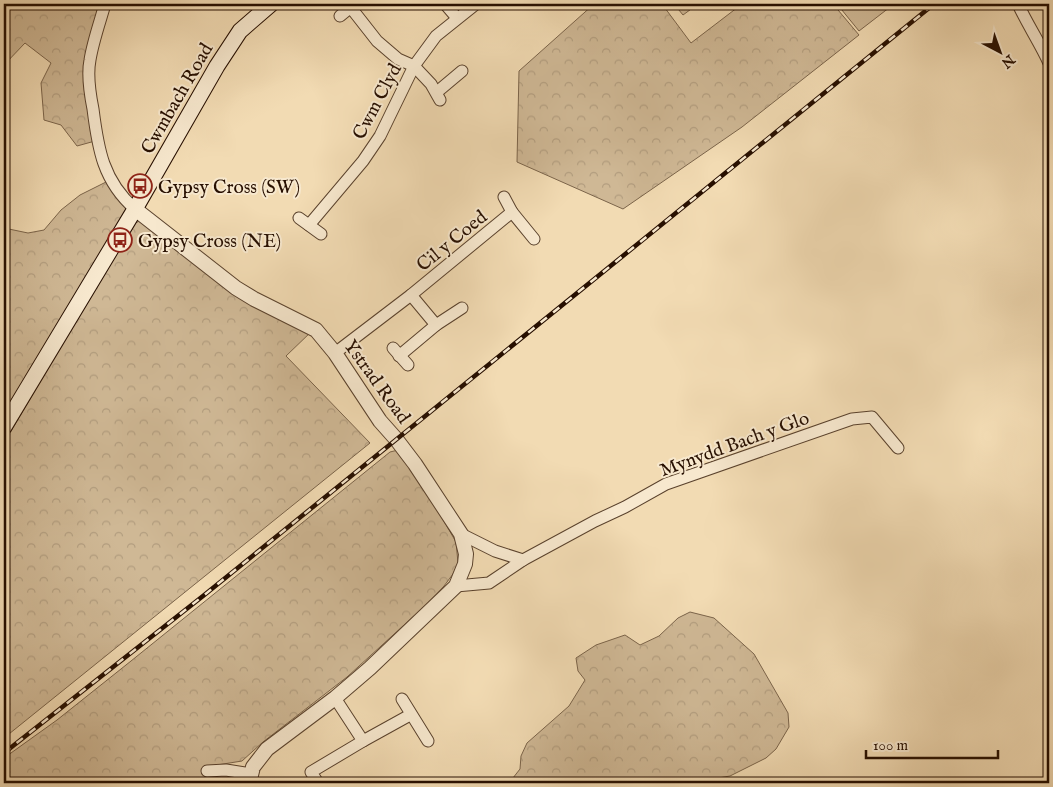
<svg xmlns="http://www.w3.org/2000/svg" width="1053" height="787" font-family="'IM FELL English',serif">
<defs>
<pattern id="grass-tufts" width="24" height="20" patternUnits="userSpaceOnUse" patternTransform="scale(1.25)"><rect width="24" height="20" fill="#cfb895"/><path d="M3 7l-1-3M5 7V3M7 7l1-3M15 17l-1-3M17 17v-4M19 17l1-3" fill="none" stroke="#b29d7f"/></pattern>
<pattern id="forest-crowns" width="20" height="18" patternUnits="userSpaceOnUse" patternTransform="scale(1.25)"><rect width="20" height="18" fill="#cfb895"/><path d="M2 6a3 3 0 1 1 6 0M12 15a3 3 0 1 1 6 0" fill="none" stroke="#b29d7f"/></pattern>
</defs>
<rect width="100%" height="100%" fill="#f2dbb3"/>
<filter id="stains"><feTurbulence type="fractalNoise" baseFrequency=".004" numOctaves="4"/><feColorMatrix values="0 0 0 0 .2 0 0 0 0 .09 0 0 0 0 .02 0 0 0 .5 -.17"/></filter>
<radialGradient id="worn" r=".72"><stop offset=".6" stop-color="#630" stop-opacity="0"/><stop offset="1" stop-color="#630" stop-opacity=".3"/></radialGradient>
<path fill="url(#grass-tufts)" stroke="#7b644a" d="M674,4H698L683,15Z"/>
<g fill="url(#forest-crowns)" stroke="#7b644a">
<path d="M4,4H102L85,62L95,141L77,146L61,125L44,120L41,83L51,63L25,43L4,65Z"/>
<path d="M594,4H662L691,43L742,4H833L859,35L742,127L623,209L517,162L519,71Z"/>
<path d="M108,181L128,208L4,419V228L28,233L44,230L61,210L80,195Z"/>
<path d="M142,220L312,331L286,356L370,443L4,738V443L133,224Z"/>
<path d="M398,450L434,504L456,542L458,563L453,574L444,586L426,605L347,677L263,742L242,761L217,765L214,769L216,783H4V758L57,720L131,661L390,452Z"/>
<path d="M690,612L714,618L754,654L788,713L789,727L776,749L766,758L730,776L688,783H509L520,769L521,756L527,743L569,706L585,680L578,671L576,658L596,645L625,635L640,645L659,636L678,618Z"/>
</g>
<path fill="#cfb895" stroke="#7b644a" d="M837,4H894L859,31Z"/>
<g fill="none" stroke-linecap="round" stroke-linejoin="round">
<g stroke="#5a422d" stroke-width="13">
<g id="minor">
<path d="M105,4C100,22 93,41 90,60C87,75 90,94 93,109C98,149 103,181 135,209"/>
<path d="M348,4L377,41L398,59L414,66L431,84L440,100"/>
<path d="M445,4L457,18"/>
<path d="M1018,4C1027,24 1040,43 1049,63"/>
<path d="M340,16L351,7"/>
<path d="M437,92L462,71"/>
<path d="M504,197L512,212L534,239"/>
<path d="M299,218L321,234"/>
<path d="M309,225L363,161L380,136L414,66L436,36L476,4"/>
<path d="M411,295L436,325"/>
<path d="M393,348L408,365"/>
<path d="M335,353L411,295L512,212"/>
<path d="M399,356L436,325L462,308"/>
<path d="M461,534L495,551L523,560"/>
<path d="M456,586L489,583L523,560L595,521L625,507L666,484L852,419L872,417L898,448"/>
<path d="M402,699L428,741"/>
<path d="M363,741L410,715"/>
<path d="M207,771L226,770L251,774"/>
<path d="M318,783L311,772L363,741L335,698"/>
</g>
</g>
<g stroke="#5a422d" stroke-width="16">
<path id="tertiary" d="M135,209L236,288L254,299L316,330L335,353L380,421L396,439L415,464L461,534L466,554L465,564L456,586L370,668L335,698L267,749L253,767L249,783"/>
</g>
<g stroke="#270f00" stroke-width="17">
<path id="secondary" d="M4,427L135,209L217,66L240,31L271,4"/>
</g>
<use href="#minor" stroke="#f7e8ce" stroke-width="11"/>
<use href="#tertiary" stroke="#f7e8ce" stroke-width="14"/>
<use href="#secondary" stroke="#f7e8ce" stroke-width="15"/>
<g stroke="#270f00" stroke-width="4.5">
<path id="rail" d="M4,753L203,596L934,4"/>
</g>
<use href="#rail" stroke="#f7e8ce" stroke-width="2.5" stroke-dasharray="8" stroke-linecap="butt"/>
</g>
<defs>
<g id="bus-ring" transform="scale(1.25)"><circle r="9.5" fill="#f7e8ce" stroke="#8f2418" stroke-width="1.5"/><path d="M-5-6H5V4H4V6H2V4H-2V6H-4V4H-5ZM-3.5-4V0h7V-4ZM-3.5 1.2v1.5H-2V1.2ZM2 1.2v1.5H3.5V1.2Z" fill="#8f2418"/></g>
</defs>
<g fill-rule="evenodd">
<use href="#bus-ring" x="140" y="186"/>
<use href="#bus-ring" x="120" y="240"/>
</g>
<g text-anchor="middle" stroke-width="4" stroke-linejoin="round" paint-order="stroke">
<g font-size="19" fill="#270f00" stroke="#f7e8ce">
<text transform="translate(176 98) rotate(-60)" y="7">Cwmbach Road</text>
<text transform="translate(376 101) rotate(-62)" y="7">Cwm Clyd</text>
<text transform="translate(451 240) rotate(-39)" y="7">Cil y Coed</text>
<text transform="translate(378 381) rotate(54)" y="7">Ystrad Road</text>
<text transform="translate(734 443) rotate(-20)" y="7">Mynydd Bach y Glo</text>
</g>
<g font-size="19" fill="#270f00" stroke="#f7e8ce" text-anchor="start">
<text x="158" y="193">Gypsy Cross (SW)</text>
<text x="138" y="247">Gypsy Cross (NE)</text>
</g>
</g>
<rect width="1053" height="787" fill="none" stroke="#f2dbb3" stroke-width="20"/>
<rect x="5" y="5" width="1043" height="777" fill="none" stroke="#270f00" stroke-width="2.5"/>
<rect x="10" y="10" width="1033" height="767" fill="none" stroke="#270f00"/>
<g transform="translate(1000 52) rotate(139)" stroke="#f7e8ce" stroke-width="4" paint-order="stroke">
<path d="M0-4L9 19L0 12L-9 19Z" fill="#270f00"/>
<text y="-8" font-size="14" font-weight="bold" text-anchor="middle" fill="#270f00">N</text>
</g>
<path d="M866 750v8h132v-8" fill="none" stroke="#270f00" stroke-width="2.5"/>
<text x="873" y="750" font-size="15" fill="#270f00" stroke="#f7e8ce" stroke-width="4" paint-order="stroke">100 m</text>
<rect width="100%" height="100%" filter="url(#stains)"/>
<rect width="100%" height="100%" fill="url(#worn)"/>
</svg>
